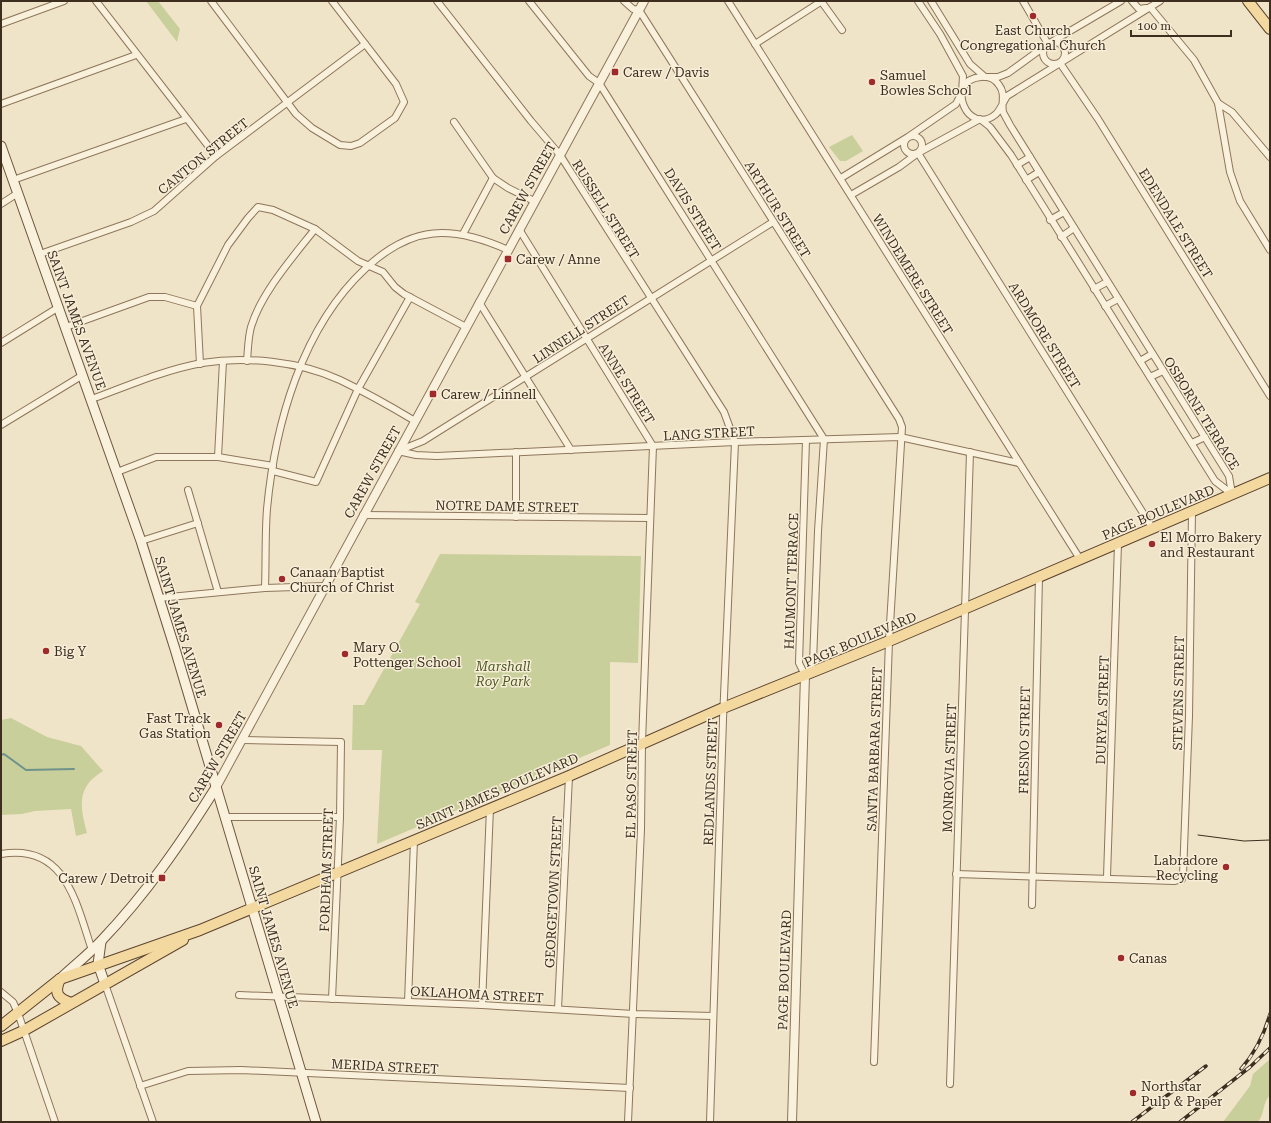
<svg xmlns="http://www.w3.org/2000/svg" width="1271" height="1123" font-family="'Roboto Serif',serif">
<rect width="100%" height="100%" fill="#f0e4c8"/>
<g fill="#c9cf9b">
<path d="M146,1H158L180,29L177,42Z"/>
<path d="M852,135L863,151L846,161H840L829,147Z"/>
<path d="M440,554L641,556L638,663L610,662V745L377,844L382,750H352L353,705H364L420,604L415,602Z"/>
<path d="M11,718L47,737L81,746L103,771C76,787 80,807 87,833L76,836L71,809L35,811L22,814L1,815V720Z"/>
<path d="M1270,1059V1095C1262,1103 1265,1114 1258,1122H1223L1250,1086L1253,1074Z"/>
</g>
<g fill="none" stroke-linecap="round" stroke-linejoin="round">
<path stroke="#6f938a" stroke-width="2" d="M1,755L4,754L26,770L74,769"/>
<g stroke="#8d765c" stroke-width="8">
<g id="minor">
<path d="M96,1L216,156"/>
<path d="M211,1L296,114L312,128L340,145L351,146L360,143L395,118L404,102L396,84L332,1"/>
<path d="M437,1L531,121L560,155L724,412L735,442L723,719L710,1122"/>
<path d="M529,1L589,76L599,83L824,439L818,531L813,662L806,674"/>
<path d="M624,1L633,9L639,10L899,419L902,427L889,641L874,1062"/>
<path d="M728,1L1080,559"/>
<path d="M821,1L842,30"/>
<path d="M931,1L970,64L985,77H998L1008,73L1048,44L1121,1"/>
<path d="M1023,1L1048,44"/>
<path d="M1132,1L1139,9L1146,8"/>
<path d="M1160,1L1007,96C1003,102 1001,109 996,114C968,138 943,80 981,77C988,76 995,79 999,85C1006,94 1001,103 1003,112C1005,116 1008,121 1010,125L1229,476L1232,494"/>
<path d="M1150,7L1194,60L1218,103L1232,112L1270,157"/>
<path d="M1,24L64,1"/>
<circle cx="1054" cy="53" r="11"/>
<path d="M755,44L822,1"/>
<path d="M1060,63L1098,119L1270,396"/>
<path d="M1218,103L1230,172L1240,201L1270,250"/>
<path d="M1,104L136,55"/>
<path d="M454,122L493,178L508,188L534,201"/>
<circle cx="913" cy="145" r="9"/>
<path d="M918,153L1153,529"/>
<path d="M1017,165L1030,157"/>
<path d="M841,178L908,137L956,104L962,92L963,76L940,34L918,1"/>
<path d="M13,180L186,119"/>
<path d="M1026,180L1039,172"/>
<path d="M851,195L899,167L918,153L980,119L990,127L1011,155L1215,481L1232,494"/>
<path d="M1,204L18,193"/>
<path d="M1050,220L1064,212"/>
<path d="M519,229L653,446L642,743L641,829L628,1122"/>
<path d="M463,234L493,178"/>
<path d="M1061,237L1074,228"/>
<path d="M40,254L131,222L154,211L216,156L365,44"/>
<path d="M1094,289L1107,282"/>
<path d="M479,302L571,450"/>
<path d="M1105,306L1118,299"/>
<path d="M66,327L149,297H165L197,306"/>
<path d="M1,343L59,307"/>
<path d="M247,361C248,350 248,338 251,327C261,293 293,257 315,229"/>
<path d="M1140,361L1152,354"/>
<path d="M200,364L197,306L228,245L248,218L258,207L273,210L315,229L358,261L383,272L395,287L404,294L466,327"/>
<path d="M1150,377L1163,371"/>
<path d="M92,399C127,386 164,370 202,363C245,356 299,361 340,380C365,392 390,406 415,421"/>
<path d="M1,425L83,375"/>
<path d="M1192,443L1205,437"/>
<path d="M398,451L416,455L437,456L735,442L900,437L1019,463"/>
<path d="M398,451L423,441L773,222"/>
<path d="M516,452V517"/>
<path d="M218,457L223,361"/>
<path d="M273,471L316,482L358,389L410,297"/>
<path d="M117,472L156,457H218L273,466"/>
<path d="M188,490L218,592"/>
<path d="M363,515L650,518"/>
<path d="M141,541L198,523"/>
<path d="M265,588C266,562 265,535 267,509C275,424 302,327 366,268C412,225 452,225 508,250"/>
<path d="M159,598L265,588L325,586"/>
<path d="M805,675L799,663L806,440"/>
<path d="M243,740L341,742L340,817L332,999"/>
<path d="M224,817H340"/>
<path d="M1,854C66,843 76,903 92,950"/>
<path d="M956,874L1174,881L1182,879L1183,875L1189,716L1192,512"/>
<path d="M1107,877L1118,544"/>
<path d="M1032,905L1039,576"/>
<path d="M105,984L153,1122"/>
<path d="M1,992L13,1002L18,1013L55,1122"/>
<path d="M239,995L482,1005L634,1014L713,1016"/>
<path d="M408,1002L414,840"/>
<path d="M482,1005L490,808"/>
<path d="M558,1009L569,776"/>
<path d="M950,1084L970,452"/>
<path d="M140,1086L188,1071L241,1070L630,1088"/>
</g>
</g>
<g stroke="#8d765c" stroke-width="10">
<g id="tertiary">
<path d="M215,789L644,1"/>
<path d="M792,1122L805,675"/>
</g>
</g>
<g stroke="#6f573f" stroke-width="11">
<g id="secondary">
<path d="M1,146L141,541L175,649L316,1122"/>
<path d="M101,942L98,964L105,984"/>
<path d="M61,978C75,965 89,954 102,940C146,894 181,843 215,789"/>
</g>
</g>
<g stroke="#5b4430" stroke-width="12">
<g id="primary">
<path d="M1248,1L1270,29"/>
<path d="M60,979C54,993 57,998 71,1003"/>
<path d="M1,1026L60,979L200,930L569,776L723,708L889,641L1270,478"/>
<path d="M1,1041L23,1031L183,940"/>
</g>
</g>
<use href="#minor" stroke="#faf1dc" stroke-width="6"/>
<use href="#tertiary" stroke="#faf1dc" stroke-width="8"/>
<use href="#secondary" stroke="#faf1dc" stroke-width="9"/>
<use href="#primary" stroke="#f3d9a0" stroke-width="10"/>
<path stroke="#3d2e20" stroke-width="1" d="M1198,835L1244,841L1270,840"/>
<g stroke="#3d2e20" stroke-width="3.5">
<g id="rail">
<path d="M1241,1069C1255,1053 1264,1035 1270,1014"/>
<path d="M1132,1122L1206,1066"/>
<path d="M1180,1122L1250,1067L1270,1048"/>
</g>
</g>
<use href="#rail" stroke="#f7eed8" stroke-width="2" stroke-dasharray="6" stroke-linecap="butt"/>
</g>
<g fill="#9e2a2b" stroke="#f7eed8" stroke-width="1.5">
<circle cx="1033" cy="16" r="4"/>
<rect x="611" y="68" width="8" height="8" rx="2"/>
<circle cx="872" cy="82" r="4"/>
<rect x="504" y="255" width="8" height="8" rx="2"/>
<rect x="429" y="390" width="8" height="8" rx="2"/>
<circle cx="1152" cy="544" r="4"/>
<circle cx="282" cy="579" r="4"/>
<circle cx="46" cy="651" r="4"/>
<circle cx="345" cy="654" r="4"/>
<circle cx="219" cy="725" r="4"/>
<circle cx="1226" cy="867" r="4"/>
<rect x="158" y="874" width="8" height="8" rx="2"/>
<circle cx="1121" cy="958" r="4"/>
<circle cx="1133" cy="1093" r="4"/>
</g>
<g text-anchor="middle" stroke-width="3" stroke-linejoin="round" paint-order="stroke">
<g font-size="13" fill="#3d2e20" stroke="#f7eed8" text-anchor="start">
<text x="1033" y="35" text-anchor="middle">East Church<tspan x="1033" dy="15">Congregational Church</tspan></text>
<text x="623" y="77">Carew / Davis</text>
<text x="880" y="80">Samuel<tspan x="880" dy="15">Bowles School</tspan></text>
<text x="516" y="264">Carew / Anne</text>
<text x="441" y="399">Carew / Linnell</text>
<text x="1160" y="542">El Morro Bakery<tspan x="1160" dy="15">and Restaurant</tspan></text>
<text x="290" y="577">Canaan Baptist<tspan x="290" dy="15">Church of Christ</tspan></text>
<text x="353" y="652">Mary O.<tspan x="353" dy="15">Pottenger School</tspan></text>
<text x="54" y="656">Big Y</text>
<text x="211" y="723" text-anchor="end">Fast Track<tspan x="211" dy="15">Gas Station</tspan></text>
<text x="1218" y="865" text-anchor="end">Labradore<tspan x="1218" dy="15">Recycling</tspan></text>
<text x="154" y="883" text-anchor="end">Carew / Detroit</text>
<text x="1129" y="963">Canas</text>
<text x="1141" y="1091">Northstar<tspan x="1141" dy="15">Pulp &amp; Paper</tspan></text>
</g>
<g font-size="13" fill="#3d2e20" stroke="#f7eed8">
<text transform="translate(203 156) rotate(-39)" y="5">CANTON STREET</text>
<text transform="translate(527 188) rotate(-61)" y="5">CAREW STREET</text>
<text transform="translate(606 209) rotate(58)" y="5">RUSSELL STREET</text>
<text transform="translate(693 209) rotate(58)" y="5">DAVIS STREET</text>
<text transform="translate(778 209) rotate(58)" y="5">ARTHUR STREET</text>
<text transform="translate(1176 223) rotate(58)" y="5">EDENDALE STREET</text>
<text transform="translate(913 274) rotate(58)" y="5">WINDEMERE STREET</text>
<text transform="translate(77 320) rotate(70)" y="5">SAINT JAMES AVENUE</text>
<text transform="translate(581 329) rotate(-33)" y="5">LINNELL STREET</text>
<text transform="translate(1045 335) rotate(58)" y="5">ARDMORE STREET</text>
<text transform="translate(627 383) rotate(58)" y="5">ANNE STREET</text>
<text transform="translate(1202 413) rotate(58)" y="5">OSBORNE TERRACE</text>
<text transform="translate(709 433) rotate(-3)" y="5">LANG STREET</text>
<text transform="translate(372 472) rotate(-61)" y="5">CAREW STREET</text>
<text transform="translate(507 506) rotate(1)" y="5">NOTRE DAME STREET</text>
<text transform="translate(1158 512) rotate(-23)" y="5">PAGE BOULEVARD</text>
<text transform="translate(791 581) rotate(-88)" y="5">HAUMONT TERRACE</text>
<text transform="translate(181 627) rotate(73)" y="5">SAINT JAMES AVENUE</text>
<text transform="translate(860 639) rotate(-23)" y="5">PAGE BOULEVARD</text>
<text transform="translate(1178 693) rotate(-89)" y="5">STEVENS STREET</text>
<text transform="translate(1102 710) rotate(-88)" y="5">DURYEA STREET</text>
<text transform="translate(1024 740) rotate(-89)" y="5">FRESNO STREET</text>
<text transform="translate(874 749) rotate(-88)" y="5">SANTA BARBARA STREET</text>
<text transform="translate(217 757) rotate(-60)" y="5">CAREW STREET</text>
<text transform="translate(949 768) rotate(-88)" y="5">MONROVIA STREET</text>
<text transform="translate(710 782) rotate(-88)" y="5">REDLANDS STREET</text>
<text transform="translate(631 784) rotate(-89)" y="5">EL PASO STREET</text>
<text transform="translate(497 791) rotate(-23)" y="5">SAINT JAMES BOULEVARD</text>
<text transform="translate(326 870) rotate(-88)" y="5">FORDHAM STREET</text>
<text transform="translate(553 892) rotate(-87)" y="5">GEORGETOWN STREET</text>
<text transform="translate(274 937) rotate(74)" y="5">SAINT JAMES AVENUE</text>
<text transform="translate(784 970) rotate(-88)" y="5">PAGE BOULEVARD</text>
<text transform="translate(477 994) rotate(3)" y="5">OKLAHOMA STREET</text>
<text transform="translate(385 1066) rotate(3)" y="5">MERIDA STREET</text>
</g>
<g font-size="13" font-style="italic" fill="#4d5a26" stroke="#f7eed8">
<text x="503" y="671">Marshall<tspan x="503" dy="15">Roy Park</tspan></text>
</g>
</g>
<rect width="1271" height="1123" fill="none" stroke="#3d2e20" stroke-width="4"/>
<path d="M1131 30v6h100v-6" fill="none" stroke="#3d2e20" stroke-width="2"/>
<text x="1137" y="30" font-size="12" fill="#3d2e20" stroke="#f7eed8" stroke-width="3" paint-order="stroke">100 m</text>
</svg>
